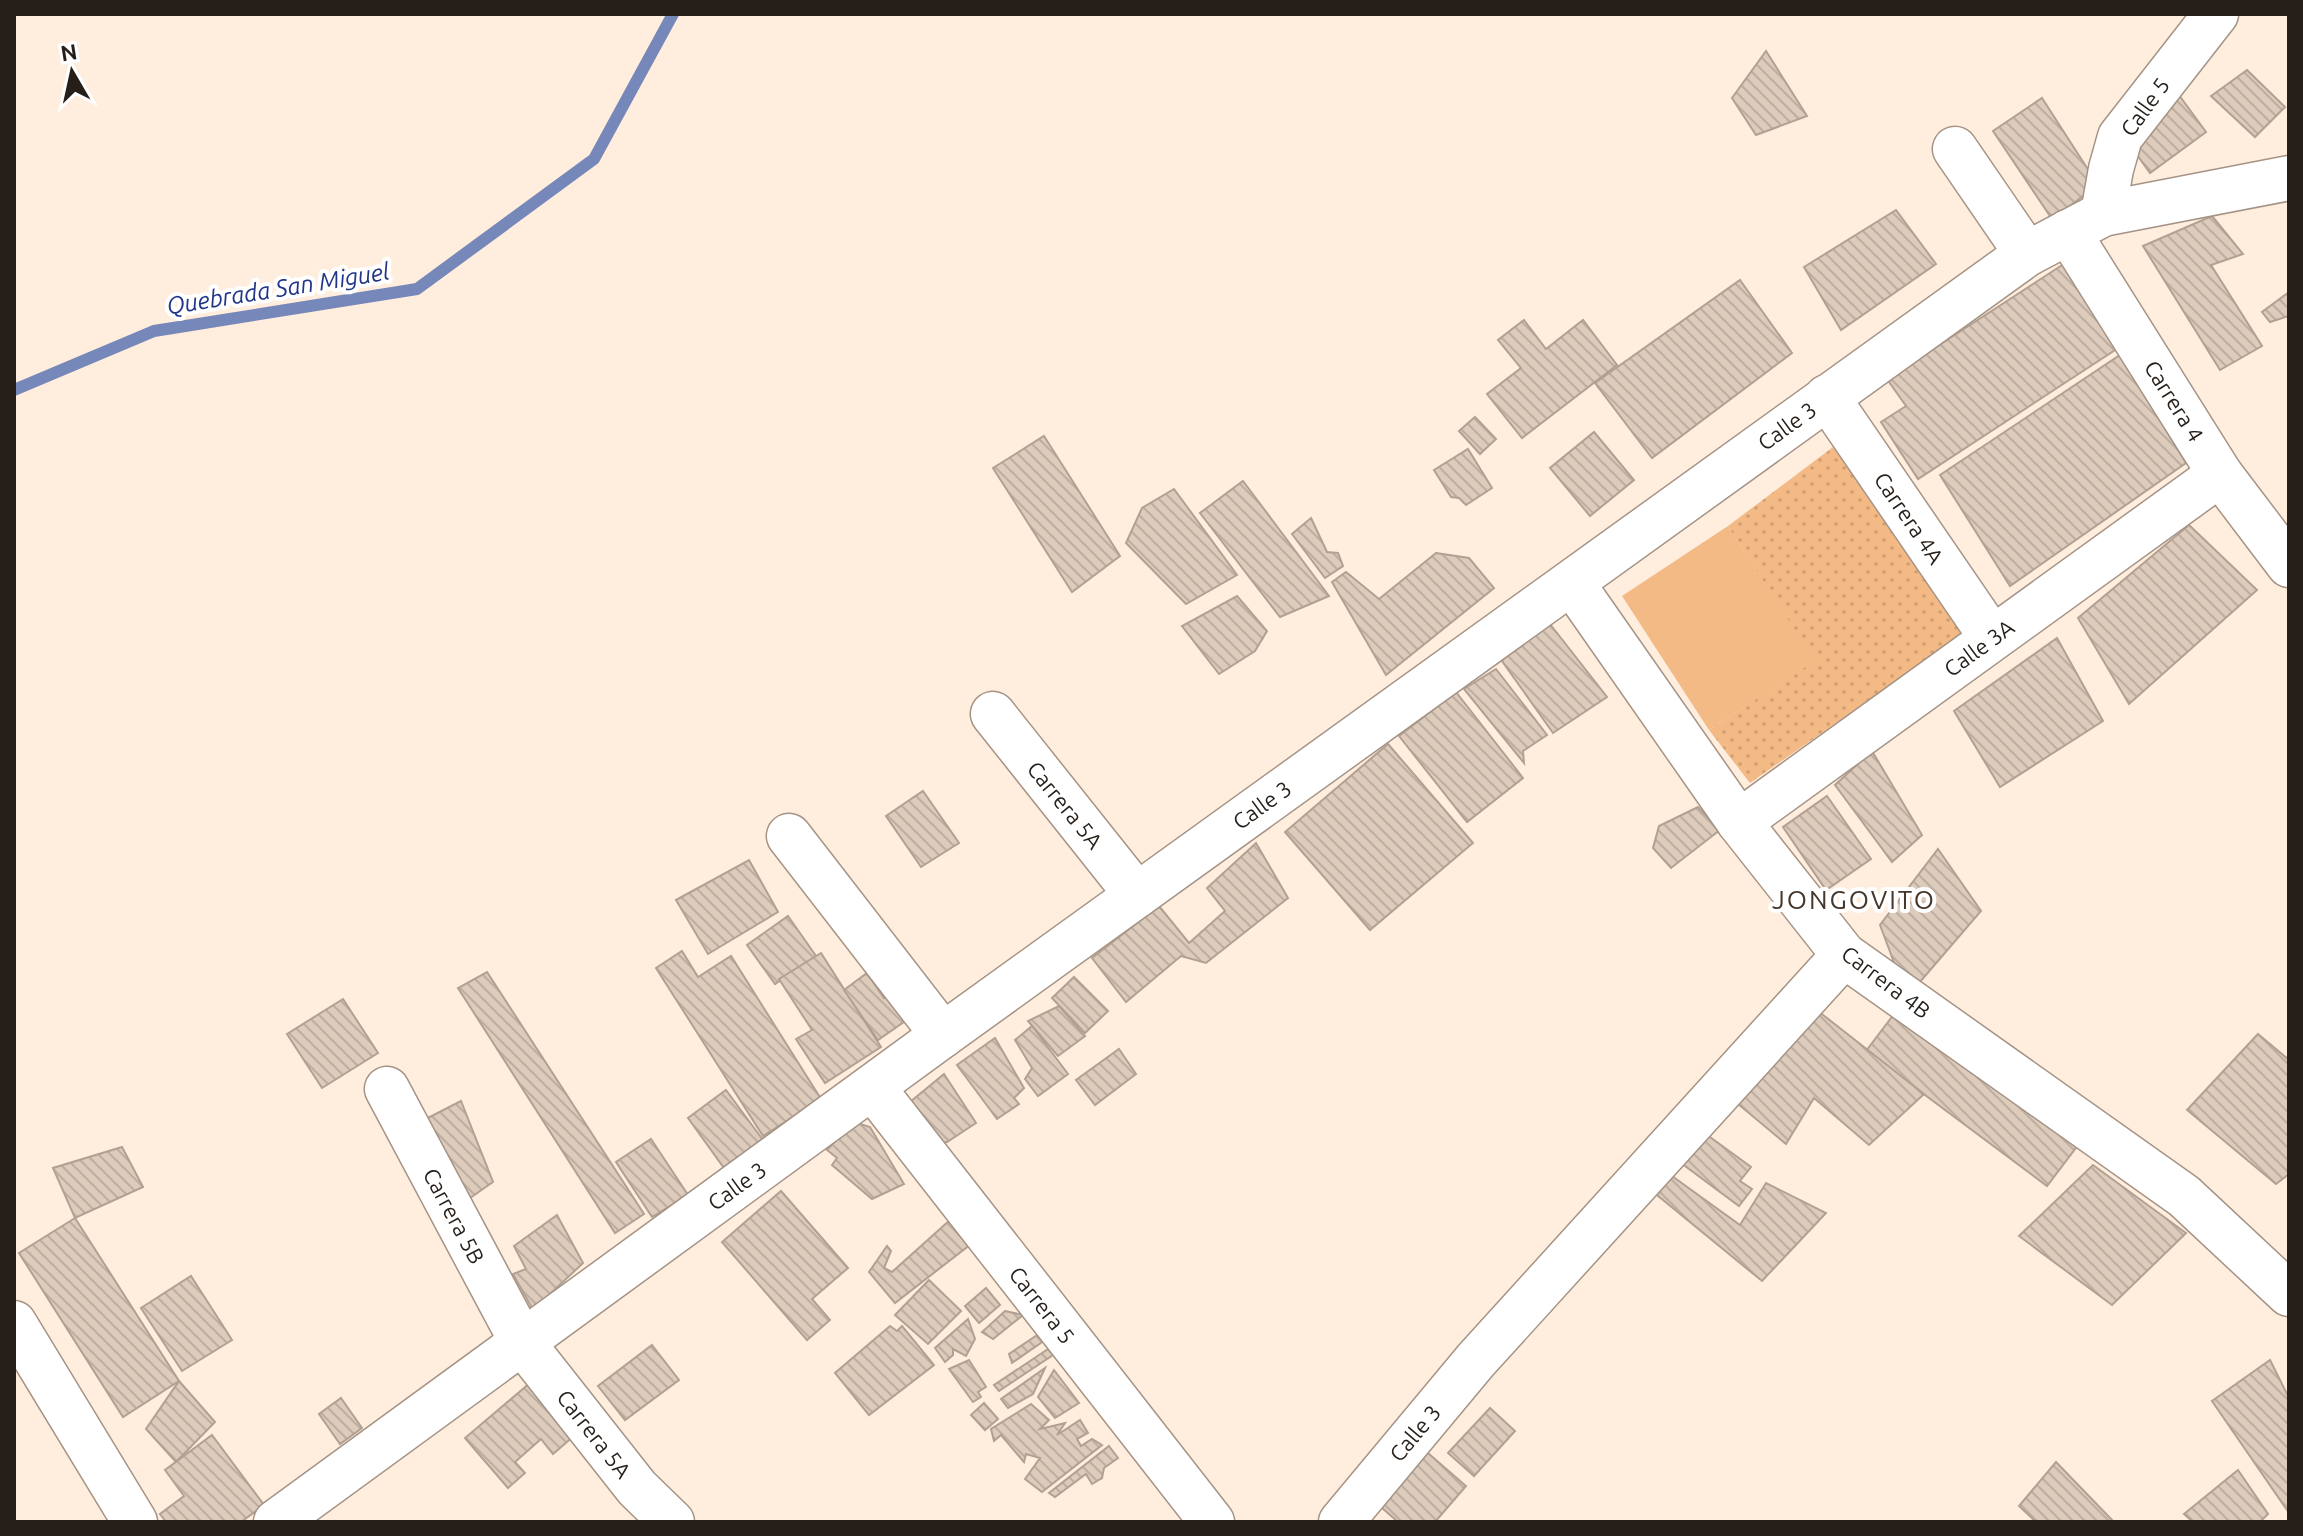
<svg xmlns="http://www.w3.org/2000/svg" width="2303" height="1536" font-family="Ubuntu,sans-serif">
<defs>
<pattern id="park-dots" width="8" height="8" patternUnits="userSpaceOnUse" patternTransform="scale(2)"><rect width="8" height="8" fill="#f3ba86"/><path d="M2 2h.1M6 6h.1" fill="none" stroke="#d09f73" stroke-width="1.8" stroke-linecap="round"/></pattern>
<pattern id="building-back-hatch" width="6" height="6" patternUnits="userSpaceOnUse" patternTransform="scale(2)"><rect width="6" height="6" fill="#ddcbbc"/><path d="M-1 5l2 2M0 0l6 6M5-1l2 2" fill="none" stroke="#beaea1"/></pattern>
</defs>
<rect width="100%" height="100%" fill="#ffeddd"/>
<path fill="#f3ba86" d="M1728,526L1816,661L1709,730L1622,596Z"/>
<path fill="url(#park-dots)" d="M1833,447L1965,633L1750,783L1709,730L1815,661L1728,526Z"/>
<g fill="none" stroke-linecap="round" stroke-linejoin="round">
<path stroke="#7687b9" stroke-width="12" d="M14,390L154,331L417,289L594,159L673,14"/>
</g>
<g fill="url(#building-back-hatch)" stroke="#b2a193" stroke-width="2">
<path d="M1766,51L1807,116L1756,135L1732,98Z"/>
<path d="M2247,70L2285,107L2255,137L2211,96Z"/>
<path d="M2179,95L2206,132L2150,173L2123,135Z"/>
<path d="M2042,98L2098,185L2052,219L1993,131Z"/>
<path d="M1896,210L1936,264L1841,330L1804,267Z"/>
<path d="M2212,216L2243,254L2211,265L2262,346L2220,370L2143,246Z"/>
<path d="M2076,256L2132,339L1918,479L1881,422L1906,406L1887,379Z"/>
<path d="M1740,280L1792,353L1652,458L1595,383Z"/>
<path d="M2289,292V316L2270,322L2262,312Z"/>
<path d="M1524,320L1546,349L1583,320L1617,365L1522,438L1487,394L1521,368L1498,340Z"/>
<path d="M2120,355L2186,463L2010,586L1940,475Z"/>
<path d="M1475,417L1496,439L1480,454L1459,431Z"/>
<path d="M1594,432L1634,480L1590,516L1550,468Z"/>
<path d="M1044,436L1120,556L1072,592L993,468Z"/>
<path d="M1468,449L1492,488L1466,505L1459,498L1451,497L1434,470Z"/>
<path d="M1243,481L1329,596L1280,617L1200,513Z"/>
<path d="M1174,489L1237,575L1186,604L1126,543L1142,508Z"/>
<path d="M1311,518L1327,552L1338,553L1343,566L1325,578L1292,534Z"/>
<path d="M2189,525L2257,590L2129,704L2078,618Z"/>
<path d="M1436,553L1469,558L1494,588L1386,675L1332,582L1346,572L1379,599Z"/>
<path d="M1237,596L1267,631L1255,651L1219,674L1182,626Z"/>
<path d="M1550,624L1607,697L1553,733L1502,661L1519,639Z"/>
<path d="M2057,638L2103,721L2000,787L1954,711Z"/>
<path d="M1496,669L1547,735L1523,751L1524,763L1464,689Z"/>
<path d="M1456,692L1523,778L1467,822L1399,736Z"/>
<path d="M1388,744L1473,843L1370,930L1285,832Z"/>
<path d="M1872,751L1922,835L1892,862L1835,785Z"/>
<path d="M923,791L959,843L921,867L886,816Z"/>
<path d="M1827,796L1871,859L1826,890L1783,827Z"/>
<path d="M1698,807L1720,830L1671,868L1653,848L1659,826Z"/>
<path d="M1256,843L1288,898L1206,963L1181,956L1126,1002L1092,958L1159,906L1189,943L1225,911L1207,888Z"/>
<path d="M1938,849L1981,911L1907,997L1880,925Z"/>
<path d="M749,860L778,912L708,954L676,900Z"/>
<path d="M788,916L816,956L775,984L747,945Z"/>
<path d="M682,951L698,977L731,956L821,1099L763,1136L656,968Z"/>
<path d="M821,953L881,1047L825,1083L796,1039L812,1030L779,979Z"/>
<path d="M487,972L644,1214L615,1233L458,988Z"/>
<path d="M867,973L884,998L904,984L921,1010L878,1040L844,990Z"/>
<path d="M1074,977L1108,1011L1085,1033L1052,998Z"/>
<path d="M1907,997L2088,1132L2047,1186L1866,1051Z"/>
<path d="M343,999L378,1053L322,1088L287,1034Z"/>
<path d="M1059,1006L1085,1036L1058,1056L1028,1021Z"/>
<path d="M1818,1011L1924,1094L1869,1145L1814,1098L1786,1144L1738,1104Z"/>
<path d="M1032,1026L1068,1074L1038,1096L1025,1079L1032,1068L1015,1040Z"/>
<path d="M2258,1034L2289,1060V1174L2276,1184L2187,1110Z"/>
<path d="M995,1038L1024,1088L1014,1098L1019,1104L997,1119L957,1065Z"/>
<path d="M1119,1049L1136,1074L1095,1105L1076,1080Z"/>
<path d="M944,1074L976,1123L947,1142L927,1146L904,1107Z"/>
<path d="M726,1090L763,1140L724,1168L688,1118Z"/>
<path d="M461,1101L493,1182L467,1200L420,1122Z"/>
<path d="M857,1123L870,1127L904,1184L872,1199L832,1165L837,1158L827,1150L849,1126L852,1129Z"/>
<path d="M1699,1129L1751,1167L1740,1181L1752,1189L1739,1206L1677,1160Z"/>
<path d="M651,1139L688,1195L652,1217L616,1162Z"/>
<path d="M122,1147L143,1187L75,1218L53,1168Z"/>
<path d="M2093,1165L2186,1233L2112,1305L2019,1236Z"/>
<path d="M1672,1176L1740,1225L1766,1183L1826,1213L1762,1281L1657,1195Z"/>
<path d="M781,1191L848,1268L812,1299L830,1320L807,1340L722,1242Z"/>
<path d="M557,1215L583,1263L533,1310L513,1274L526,1269L514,1246Z"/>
<path d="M75,1218L179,1381L123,1417L19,1253Z"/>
<path d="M950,1220L971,1244L895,1303L869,1272L887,1246L891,1251L884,1268L892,1272Z"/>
<path d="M191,1276L232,1340L182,1371L141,1308Z"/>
<path d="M929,1280L961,1311L928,1344L895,1315Z"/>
<path d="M986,1288L1000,1305L979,1323L965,1306Z"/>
<path d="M1005,1311L1023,1315L993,1339L982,1332Z"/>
<path d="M968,1319L975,1339L966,1356L953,1349V1355L945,1362L935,1348Z"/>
<path d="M890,1326L897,1331L902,1326L934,1365L869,1415L835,1373Z"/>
<path d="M1040,1333L1045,1340L1012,1363L1009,1354Z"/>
<path d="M652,1345L679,1380L625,1420L598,1386Z"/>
<path d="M1048,1349L1053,1355L999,1391L994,1385Z"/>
<path d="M969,1360L986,1387L978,1392L981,1397L973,1402L949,1369Z"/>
<path d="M2270,1360L2289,1398V1513L2212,1401Z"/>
<path d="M1045,1368L1033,1394L1008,1408L1001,1399Z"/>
<path d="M1054,1370L1079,1403L1055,1418L1038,1397Z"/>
<path d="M537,1377L582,1429L553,1454L541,1439L515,1462L525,1473L508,1488L465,1438Z"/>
<path d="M179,1381L215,1422L176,1462L146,1429Z"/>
<path d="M341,1398L362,1428L340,1444L319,1414Z"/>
<path d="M984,1403L998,1419L985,1430L971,1415Z"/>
<path d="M1031,1404L1049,1420L1040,1429L1065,1423L1057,1435L1080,1420L1088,1433L1077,1439L1081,1446L1092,1439L1102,1445L1042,1492L1025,1479L1040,1458L1026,1454L1024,1462L1001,1435L994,1441L991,1429Z"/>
<path d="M1490,1408L1515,1431L1474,1476L1448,1453Z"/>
<path d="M212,1435L264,1505L241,1522H166L160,1514L184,1496L165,1470Z"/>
<path d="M1413,1440L1466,1486L1435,1522H1398L1366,1494Z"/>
<path d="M1109,1446L1118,1458L1104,1468L1102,1478L1092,1484L1086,1474L1055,1497L1049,1493Z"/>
<path d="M2056,1462L2114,1522H2036L2019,1506Z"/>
<path d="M2238,1470L2268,1514L2260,1522H2193L2184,1514Z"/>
</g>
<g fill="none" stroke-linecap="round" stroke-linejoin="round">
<g stroke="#a59486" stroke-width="47">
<g id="street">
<path d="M1955,149L2027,254"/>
<path d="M2103,214L2111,169L2120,137L2216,14"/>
<path d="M2068,232L2220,474L2289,565"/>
<path d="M1827,397L1992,638"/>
<path d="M1572,583L1739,822L1844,955L2184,1196L2289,1294"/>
<path d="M993,714L1137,895"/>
<path d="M1739,822L2220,474"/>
<path d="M789,836L943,1035"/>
<path d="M873,1088L1212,1522"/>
<path d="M387,1089L522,1342L637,1488L672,1522"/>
<path d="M14,1323L135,1522"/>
<path d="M1341,1522L1476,1360L1844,955"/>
</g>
</g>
<g stroke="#a59486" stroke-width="47">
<path id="secondary" d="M276,1522L943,1035L2027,254L2103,214L2289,178"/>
</g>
<use href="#street" stroke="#fff" stroke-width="44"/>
<use href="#secondary" stroke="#fff" stroke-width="44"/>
</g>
<g text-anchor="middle" stroke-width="8" stroke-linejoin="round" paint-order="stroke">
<g font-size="22" fill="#251e19" stroke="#fff">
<text transform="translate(2145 107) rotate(-54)" y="8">Calle 5</text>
<text transform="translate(2174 401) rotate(58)" y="8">Carrera 4</text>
<text transform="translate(1787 426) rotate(-36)" y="8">Calle 3</text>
<text transform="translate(1909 518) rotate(56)" y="8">Carrera 4A</text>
<text transform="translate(1979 648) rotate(-36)" y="8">Calle 3A</text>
<text transform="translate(1065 805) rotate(51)" y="8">Carrera 5A</text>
<text transform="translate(1262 805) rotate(-36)" y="8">Calle 3</text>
<text transform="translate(1886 982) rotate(37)" y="8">Carrera 4B</text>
<text transform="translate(737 1186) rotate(-36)" y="8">Calle 3</text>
<text transform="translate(454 1216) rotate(62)" y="8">Carrera 5B</text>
<text transform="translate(1042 1305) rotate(52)" y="8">Carrera 5</text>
<text transform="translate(1415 1433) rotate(-50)" y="8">Calle 3</text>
<text transform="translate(594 1434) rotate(52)" y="8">Carrera 5A</text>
</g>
<g font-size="24" font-style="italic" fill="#213588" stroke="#fff">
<text transform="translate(278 289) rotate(-9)" y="8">Quebrada San Miguel</text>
</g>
<g font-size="26" letter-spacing="2" fill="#44362a" stroke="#fff">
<text x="1854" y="909">JONGOVITO</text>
</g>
</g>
<rect width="2303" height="1536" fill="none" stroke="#251e19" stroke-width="32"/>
<g transform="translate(72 72) rotate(351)" stroke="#ffffff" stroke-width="6" paint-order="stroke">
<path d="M0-6L14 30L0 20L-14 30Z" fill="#251e19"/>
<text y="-12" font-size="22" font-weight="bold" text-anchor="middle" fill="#251e19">N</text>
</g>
</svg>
